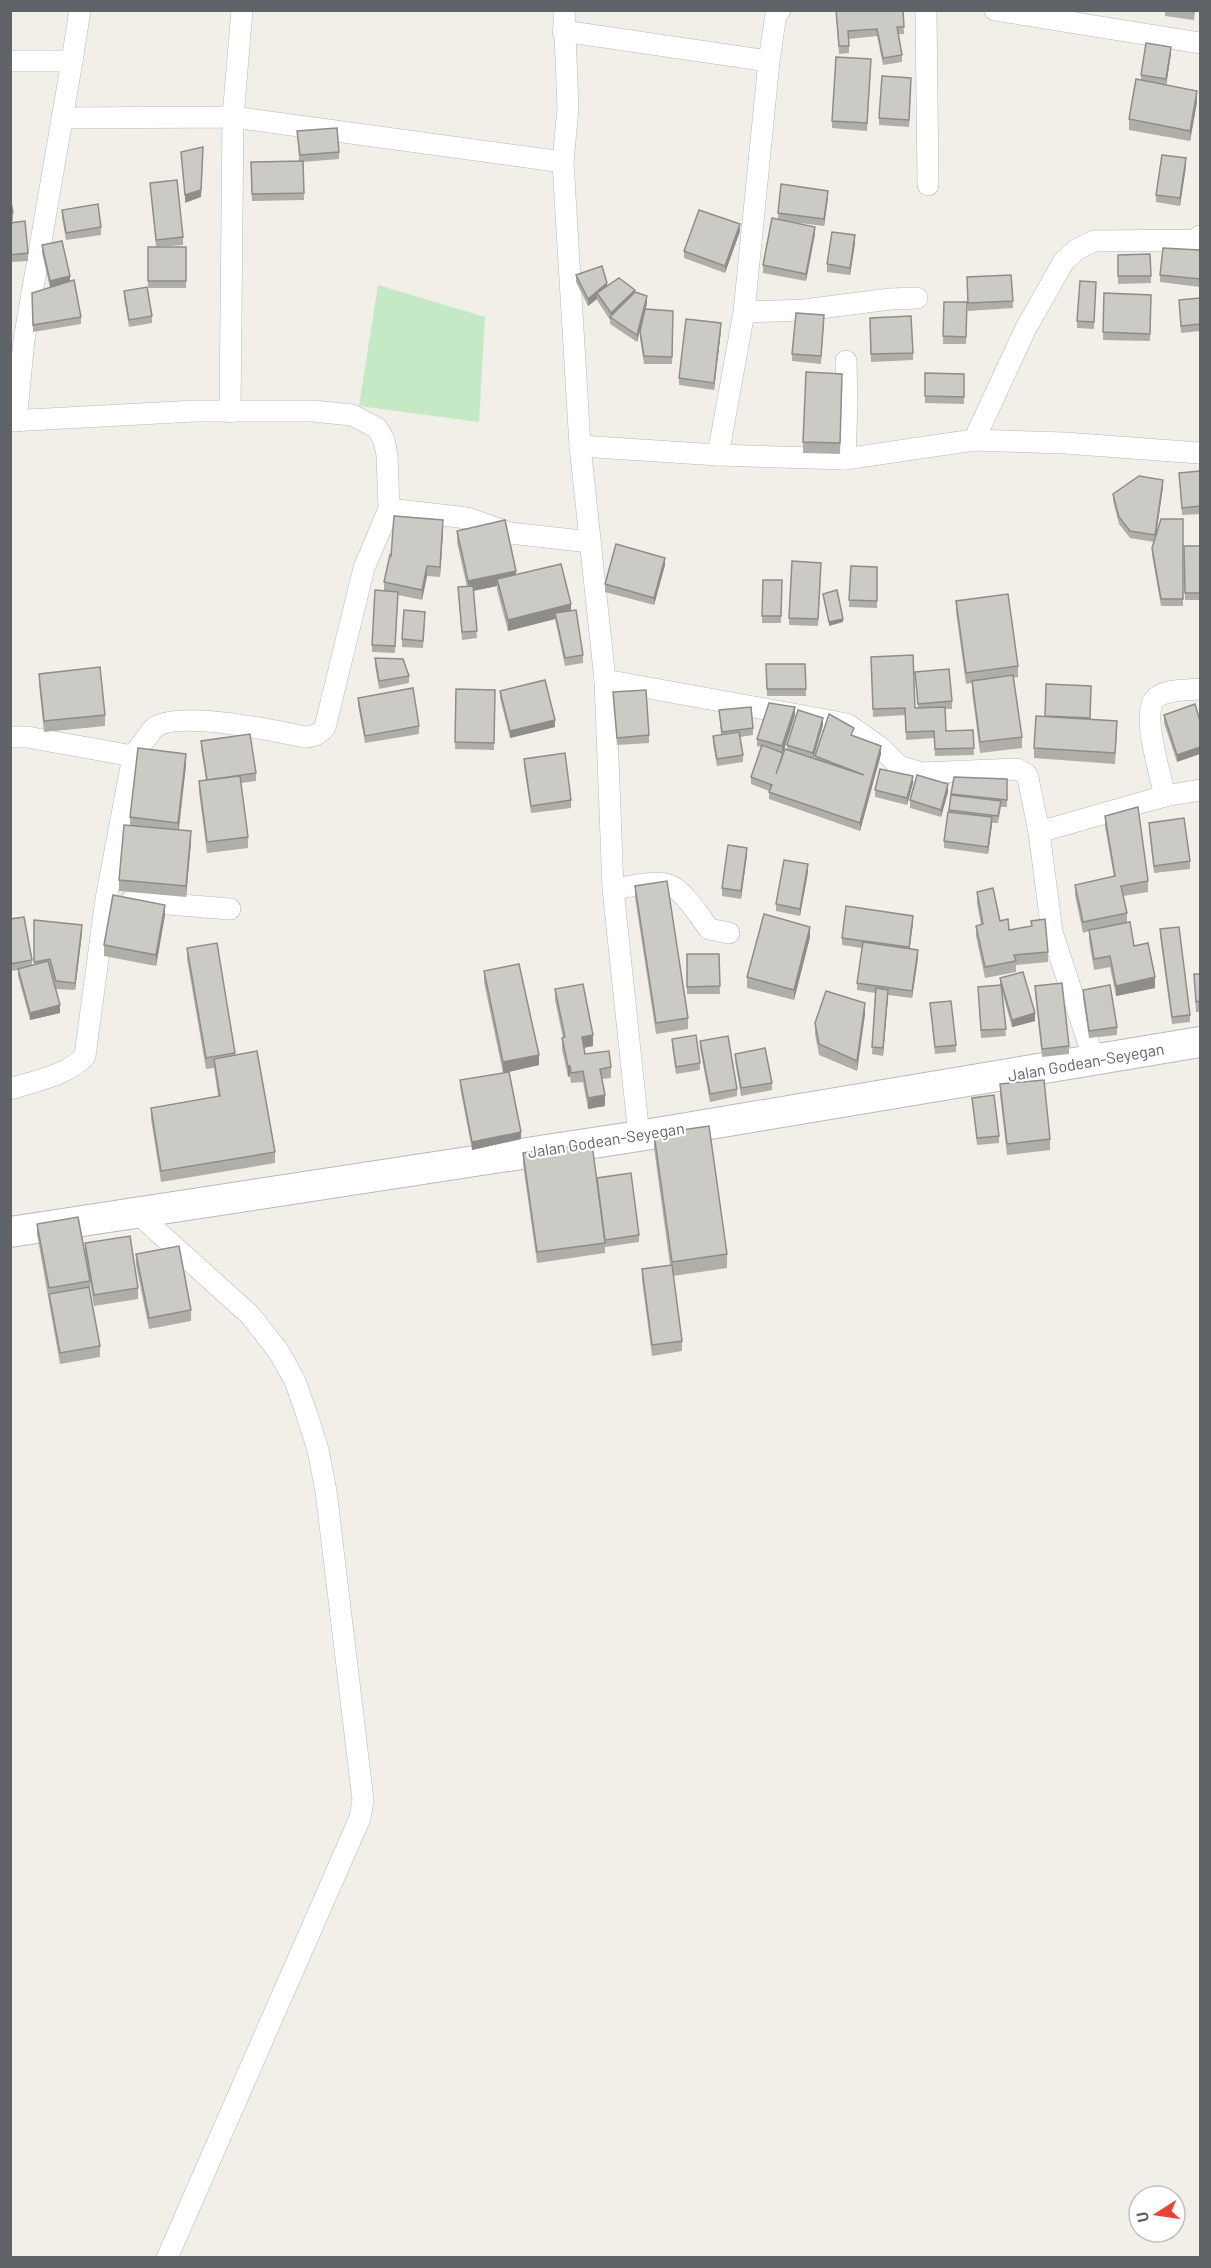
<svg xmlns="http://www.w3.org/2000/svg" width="1211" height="2268" font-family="Barlow,sans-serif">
<rect width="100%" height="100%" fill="#f1efe8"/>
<path fill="#c5e8c5" d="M378,285L485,317L479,422L359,406Z"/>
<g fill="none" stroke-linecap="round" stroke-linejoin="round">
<g stroke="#b5b8bc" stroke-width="22">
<g id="minor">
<path d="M564,10L568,108L563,162L580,446L605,680L613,889L639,1136"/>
<path d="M926,10L928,185"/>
<path d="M995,10L1200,43"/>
<path d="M563,31L769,61"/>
<path d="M10,61H72L80,10"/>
<path d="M62,118L233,117L563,162"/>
<path d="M744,312L804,310L890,299L917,298"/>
<path d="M230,412L233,117L242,10"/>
<path d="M10,421L195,411H313L352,415L377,428L384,440L387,455L389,509L364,568L325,727C319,735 314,736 305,737C276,731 175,709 153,729L133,756L106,899L85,1056C70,1074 33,1082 10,1089"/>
<path d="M16,421L24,340L72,61"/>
<path d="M974,440L1026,328L1064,261L1076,250L1094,241L1200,240V236"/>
<path d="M580,446L718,455L845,459L974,440L1064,443L1200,453"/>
<path d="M718,455L744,312L769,61L776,14L780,10"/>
<path d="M845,459L847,402L846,361"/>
<path d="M389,509L467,518L510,533L590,542"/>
<path d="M605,680L847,724L880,747L899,766L922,773L1017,769L1026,774L1028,778L1039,832L1165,796L1200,790"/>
<path d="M10,737H27L133,756"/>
<path d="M1165,796C1161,777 1141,714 1155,699C1164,689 1188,690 1200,689"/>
<path d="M1039,832L1052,932L1094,1060"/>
<path d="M613,889C627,887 656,880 669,885C684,890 700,917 709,929L729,933"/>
<path d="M131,901L230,909"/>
<path d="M136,1212L250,1315L279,1352L295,1381L307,1415L318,1450L326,1491L363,1800L360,1818L167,2258"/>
</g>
</g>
<g stroke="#b6babf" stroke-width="32">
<path id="secondary" d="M10,1232L639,1136L1200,1042"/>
</g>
<use href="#minor" stroke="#fff" stroke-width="21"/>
<use href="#secondary" stroke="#fff" stroke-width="30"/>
</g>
<g fill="#afaea9">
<path d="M836,10H903L904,34H898L902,55V62L883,65L877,36L849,39V53L839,54Z"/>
<path d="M1165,10H1195L1194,20L1165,16Z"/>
<path d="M1171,54L1166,85L1197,102L1190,141L1129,130V119L1141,80V75Z"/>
<path d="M871,66L867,131L832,128V121Z"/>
<path d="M911,85L909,127L879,125V118Z"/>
<path d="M297,131L339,152V159L303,162L304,200L252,201L251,162L299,161Z"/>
<path d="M1186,166L1180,206L1156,202V195Z"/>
<path d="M150,183L183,237V245L156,247Z"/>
<path d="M10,197L13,213V221H10Z"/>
<path d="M828,198L824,226L792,222L815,234L806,281L763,273V265L778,219V213Z"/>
<path d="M62,210L101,227V235L66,240L62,217Z"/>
<path d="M10,223L28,253V261L10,262Z"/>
<path d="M740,231L725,273L684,258V251Z"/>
<path d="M855,243L850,275L827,272V264Z"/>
<path d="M42,245L70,282L81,317V324L33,332L32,293L50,288L42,253Z"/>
<rect x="148" y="247" width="38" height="41"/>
<path d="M1200,253V287L1160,282V275Z"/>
<path d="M1150,254L1151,283L1118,284V255Z"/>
<path d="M576,275L607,286L635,292L647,303L646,309L673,311L672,364H644L640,338V331L643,319L637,342L610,324V320L597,300V299L588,306L576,282Z"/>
<path d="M1011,275L1013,308L968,311L967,277Z"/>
<path d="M1096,282L1094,329L1077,328V321Z"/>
<path d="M124,291L152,316V323L129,327L124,298Z"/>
<path d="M1104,293L1151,295L1150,341L1103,340Z"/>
<path d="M1200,298V331L1181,333L1179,300Z"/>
<path d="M944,302H967L966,344H943Z"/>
<path d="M824,323L821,364L792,361V354Z"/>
<path d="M870,326L913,353V360L871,362Z"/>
<path d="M721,330L714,390L679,385V378Z"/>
<path d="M925,373L964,374V404L925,403Z"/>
<path d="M842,385L840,454L803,453V442Z"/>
<path d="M1200,471V514L1182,515L1179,473Z"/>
<path d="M1163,487L1156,535L1183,519V606H1161L1152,555V548L1154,542L1130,538L1119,524L1113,501V494Z"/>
<path d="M443,531L440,577L427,576L422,600L398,595L395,653L372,652V645L384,591V582L391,556Z"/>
<path d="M457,531L516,575L571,611L583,655V663L565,666L555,619L508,631L497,590V586L473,591L477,638L462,640L458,587H467L457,542Z"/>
<path d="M1184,546H1200V600H1185Z"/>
<path d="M821,563L818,626L789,625V618Z"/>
<path d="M665,565L654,605L605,592V584Z"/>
<path d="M851,566L877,567V608L849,607Z"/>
<path d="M763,580H782L781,623H762Z"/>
<path d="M956,601L1018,666V677L1013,678L1022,737V748L980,753L972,691V683L966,684L956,612Z"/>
<path d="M425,619L423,648L402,647V639Z"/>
<path d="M871,657L915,708H918L915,672L952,701V709H945L946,731L973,730L974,755L935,756L934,738L906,740L905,715L873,717Z"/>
<path d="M375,658L409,676V683L379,689L375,665Z"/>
<path d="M766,664H805L806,696H767Z"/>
<path d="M39,674L105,715V726L44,732L39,685Z"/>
<path d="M1091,686L1090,719L1117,732L1115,764L1034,758V748L1045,717Z"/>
<path d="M456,689L495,690L494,750L455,749Z"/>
<path d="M500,691L555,727L510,738L500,698Z"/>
<path d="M613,692L649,735V743L617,745Z"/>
<path d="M358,698L419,726V734L365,743L358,705Z"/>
<path d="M719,710L753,728V735L740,737L743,755V762L717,766L713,744V736L721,735Z"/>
<path d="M795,715L783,753V757L787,750V745L823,725L813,758L815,759V756L854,735V736L881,754L860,831L769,799V791L751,784V777L761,747L757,746V739Z"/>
<path d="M1164,715L1200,721L1177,762L1164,723Z"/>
<path d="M201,741L256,773V781L241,783L248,837V848L207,853L199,792V781L206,780L201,748Z"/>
<path d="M524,759L571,800V808L531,813L524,766Z"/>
<path d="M186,765L179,830L191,842L186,897L119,891V880L130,826V817Z"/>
<path d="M1007,779V807H1001L998,823H992L988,854L944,848V841L951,794Z"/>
<path d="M913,783L907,805L875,797V790Z"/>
<path d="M948,792L941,817L910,808V800Z"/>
<path d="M1105,816L1148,881V892L1123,896L1127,913V923L1134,946L1155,988L1116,996L1110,967L1094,970L1089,940V931L1083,933L1075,895V885L1114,877L1105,827Z"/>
<path d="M1149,823L1190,861V869L1154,873L1149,830Z"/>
<path d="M747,855L741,899L722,896V888Z"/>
<path d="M808,872L800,916L776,911V904Z"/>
<path d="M635,886L688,1018V1029L656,1034L635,897Z"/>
<path d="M977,892L1000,921L1009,930L1031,926V921L1048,952V962L1016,965V972L985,978L976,936V926L981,925L977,903Z"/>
<path d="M165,915L156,966L104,956V945Z"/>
<path d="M10,919L32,960V965L34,964V920L82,933L75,990L56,989L60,1013L30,1020L18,976V970L10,971Z"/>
<path d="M913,923L909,949L918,958L912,998L888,995L883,1056L872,1054L875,993L857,990V983L862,948L842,945V938Z"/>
<path d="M1160,929L1190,1015V1022L1172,1024L1160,936Z"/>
<path d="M810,937L794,1000L747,988V977Z"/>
<path d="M187,948L235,1053V1055L275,1152V1163L161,1182L151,1119V1108L218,1096L214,1068L206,1069L187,959Z"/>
<path d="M687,954H719L720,994H687Z"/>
<path d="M484,971L539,1065L509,1072L521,1139L472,1150L460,1087V1080L503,1073L484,982Z"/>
<path d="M1194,974H1200V1012H1196Z"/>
<path d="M1000,978L1035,1021L1012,1027L1002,992L1006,1036L981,1038L978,987L1000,985Z"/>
<path d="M1035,986L1069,1046V1054L1042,1057L1035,993Z"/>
<path d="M555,989L593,1046L584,1048L585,1054L611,1067V1078L602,1079L605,1106L588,1109L583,1082L571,1083L570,1076L568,1077L562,1049V1038H563L555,1000Z"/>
<path d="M1083,990L1117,1027V1035L1089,1038L1083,997Z"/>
<path d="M930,1003L956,1045V1052L935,1054Z"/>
<path d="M865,1014L857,1071L819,1055L815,1034V1023Z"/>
<path d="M672,1039L700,1063V1070L676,1074L672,1046Z"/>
<path d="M700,1041L737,1089V1096L710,1102L700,1048Z"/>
<path d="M735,1054L772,1083V1090L741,1096L735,1061Z"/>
<path d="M1000,1084L1050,1139V1150L1007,1155L1000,1095Z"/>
<path d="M972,1098L999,1136V1143L977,1145Z"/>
<path d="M654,1134L727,1254V1268L673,1276L682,1341V1351L652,1356L642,1280V1269L670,1265L654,1148Z"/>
<path d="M523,1153L597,1182L639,1235V1242L605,1247V1246V1253L537,1263L523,1164Z"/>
<path d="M37,1224L85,1253V1243L138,1288V1299L94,1306L90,1283V1291L100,1346V1357L60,1364L37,1234Z"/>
<path d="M136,1254L191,1310V1321L149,1329L136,1265Z"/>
</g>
<g fill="#8f8d8a">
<path d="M1171,47V54L1166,86V79Z"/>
<path d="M1197,91V102L1190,141V131Z"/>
<path d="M203,154L201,197L185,203V195Z"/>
<path d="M1186,158V166L1180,206V198Z"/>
<path d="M828,191V198L824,226V219Z"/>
<path d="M740,224V231L725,273V266Z"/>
<path d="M815,227V234L806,281V274Z"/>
<path d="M855,235V243L850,275V268Z"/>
<path d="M70,276V284L50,288V281Z"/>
<path d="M607,283V290L597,293V299L588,306V299Z"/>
<path d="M635,290V298L611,317V313Z"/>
<path d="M647,296V303L637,342V335Z"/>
<path d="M721,323V330L714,390V383Z"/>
<path d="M1163,480V487L1155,542V535Z"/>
<path d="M443,520V531L440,577V567Z"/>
<path d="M665,558V565L654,605V598Z"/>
<path d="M427,566V576L422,600V590Z"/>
<path d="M516,571V582L497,579V586L468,592V581Z"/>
<path d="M571,604V615L555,613V619L508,631V620Z"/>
<path d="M843,619V622L829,626V622Z"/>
<path d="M795,707V715L783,753V760L776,774L782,753V746Z"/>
<path d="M823,718V725L813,760V753Z"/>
<path d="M555,720V727L510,738V731Z"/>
<path d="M881,746V754L860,831V823Z"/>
<path d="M1200,747V754L1177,762V755Z"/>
<path d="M186,754V765L178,834V823Z"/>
<path d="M913,776V783L907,805V798Z"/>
<path d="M948,784V792L941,817V810Z"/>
<path d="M992,817V825L988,854V847Z"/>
<path d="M191,831V842L186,897V886Z"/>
<path d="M747,848V855L741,899V891Z"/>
<path d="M808,864V872L800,916V909Z"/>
<path d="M165,905V915L156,966V955Z"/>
<path d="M913,916V923L909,955V947Z"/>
<path d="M82,925V933L75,990V983Z"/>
<path d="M810,927V937L794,1000V990Z"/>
<path d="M918,950V958L912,998V991Z"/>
<path d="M1155,977V988L1116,996V986Z"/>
<path d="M888,990V997L883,1056V1048Z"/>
<path d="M865,1003V1014L857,1071V1061Z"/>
<path d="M60,1005V1013L30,1020V1013Z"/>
<path d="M1035,1013V1021L1012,1027V1020Z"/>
<path d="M593,1035V1046L582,1048V1037Z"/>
<path d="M539,1055V1065L503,1073V1062Z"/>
<path d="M568,1066H570V1076L568,1077Z"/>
<path d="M605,1095V1106L588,1109V1098Z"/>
<path d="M521,1132V1139L472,1150V1142Z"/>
</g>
<g fill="#cccac5" stroke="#8f8d8a" stroke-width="1.5">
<path d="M836,10H903L904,27H897L902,55L883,58L877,29L848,31L849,46H839Z"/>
<path d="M1181,10H1194V12Z"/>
<path d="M1146,43L1171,47L1166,79L1141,75Z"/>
<path d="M836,57L871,59L867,123L832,121Z"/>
<path d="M882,76L911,78L909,120L879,118Z"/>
<path d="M1136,79L1197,91L1190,131L1129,119Z"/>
<path d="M337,128L339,152L300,155L297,131Z"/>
<path d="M203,147L201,190L185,195L181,152Z"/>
<path d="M1162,155L1186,158L1180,198L1156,195Z"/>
<path d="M303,161L304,193L252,194L251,162Z"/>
<path d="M177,180L183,237L156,240L150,183Z"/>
<path d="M781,184L828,191L824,219L778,213Z"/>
<path d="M10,197L13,213L10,214Z"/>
<path d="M98,204L101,227L66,233L62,210Z"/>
<path d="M699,210L740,224L725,266L684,251Z"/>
<path d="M772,218L815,227L806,274L763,265Z"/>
<path d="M25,221L28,253L10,255V223Z"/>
<path d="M832,232L855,235L850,268L827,264Z"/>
<path d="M62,241L70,276L50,281L42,245Z"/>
<rect x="148" y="247" width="38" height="34"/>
<path d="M1163,248L1199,250L1200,253V279L1160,275Z"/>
<path d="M1150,254L1151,276H1118V255Z"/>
<path d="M602,266L607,283L588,299L576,275Z"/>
<path d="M1011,275L1013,301L968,303L967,277Z"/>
<path d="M619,278L635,290L611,313L597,293Z"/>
<path d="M74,280L81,317L33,325L32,293Z"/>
<path d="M1080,281L1096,282L1094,322L1077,321Z"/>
<path d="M147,287L152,316L129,320L124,291Z"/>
<path d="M635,292L647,296L637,335L610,317Z"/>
<path d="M1104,293L1151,295L1150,334L1103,332Z"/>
<path d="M1200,298V324L1181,326L1179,300Z"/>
<path d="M944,302H967L966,337L943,336Z"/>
<path d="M645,309L673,311L672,357L644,356L640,331Z"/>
<path d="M796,313L824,315L821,356L792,354Z"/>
<path d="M911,316L913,353L871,354L870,318Z"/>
<path d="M686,319L721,323L714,383L679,378Z"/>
<path d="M806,372L842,374L840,443L803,442Z"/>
<path d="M925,373L964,374V397L925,396Z"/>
<path d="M1200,471V506L1182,508L1179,473Z"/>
<path d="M1139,476L1163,480L1155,535L1130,531L1119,517L1113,494Z"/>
<path d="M394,516L443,520L440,567L427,566L422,590L384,582L390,555L391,556Z"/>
<path d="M1161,519H1183V599H1161L1152,548Z"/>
<path d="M505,520L516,571L468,581L457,531Z"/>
<path d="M616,544L665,558L654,598L605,584Z"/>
<path d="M1184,546H1200V593H1185Z"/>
<path d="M792,561L821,563L818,619L789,618Z"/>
<path d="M561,564L571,604L508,620L497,579Z"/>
<path d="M851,566L877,567V601L849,600Z"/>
<path d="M763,580H782L781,616H762Z"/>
<path d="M473,586L477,631L462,632L458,587Z"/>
<path d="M375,590L398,592L395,646L372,645Z"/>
<path d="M837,590L843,619L829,622L823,594Z"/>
<path d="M1008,594L1018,666L966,673L956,601Z"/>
<path d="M404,610L425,612L423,641L402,639Z"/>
<path d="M576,610L583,655L565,658L555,613Z"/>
<path d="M913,655L915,708L945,707L946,731L973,730L974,748L935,749L934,731L906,732L905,708L873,709L871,657Z"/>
<path d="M375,658L403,659L409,676L379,681Z"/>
<path d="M766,664H805L806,689H767Z"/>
<path d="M100,667L105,715L44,721L39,674Z"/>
<path d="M949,669L952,701L918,704L915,672Z"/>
<path d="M1013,675L1022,737L980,742L972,681Z"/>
<path d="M545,680L555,720L510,731L500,691Z"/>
<path d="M1046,684L1091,686L1090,718L1045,716Z"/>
<path d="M413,688L419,726L365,736L358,698Z"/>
<path d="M456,689L495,690L494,743L455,742Z"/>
<path d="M646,690L649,735L617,738L613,692Z"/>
<path d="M769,703L795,707L782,746L757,739Z"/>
<path d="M1195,704L1200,721V747L1177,755L1164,715Z"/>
<path d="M751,707L753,728L722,732L719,710Z"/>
<path d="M798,710L823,718L813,753L787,745Z"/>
<path d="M829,714L854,728L851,735L881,746L860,823L769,792L772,785L751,777L762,745L783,753L776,774L785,749L864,775L815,756Z"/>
<path d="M1036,716L1117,721L1115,753L1034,748Z"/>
<path d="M739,732L743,755L717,759L713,736Z"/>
<path d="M250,734L256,773L207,780L201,741Z"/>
<path d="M138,748L186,754L178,823L130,817Z"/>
<path d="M565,753L571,800L531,806L524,759Z"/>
<path d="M880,769L913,776L907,798L875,790Z"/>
<path d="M917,775L948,784L941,810L910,800Z"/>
<path d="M240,776L248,837L207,842L199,781Z"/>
<path d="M954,777L1007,779V800L951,794Z"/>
<path d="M951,795L1001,801L998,816L949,810Z"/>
<path d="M1138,807L1148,881L1121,886L1127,913L1083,922L1075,885L1115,876L1105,816Z"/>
<path d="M948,812L992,817L988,847L944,841Z"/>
<path d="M1184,818L1190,861L1154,866L1149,823Z"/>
<path d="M124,825L191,831L186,886L119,880Z"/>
<path d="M728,845L747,848L741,891L722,888Z"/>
<path d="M784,860L808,864L800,909L776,904Z"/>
<path d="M667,881L688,1018L656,1023L635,886Z"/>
<path d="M993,888L1000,921L1008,919L1009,930L1032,926L1031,921L1045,919L1048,952L1014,955L1016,961L985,967L976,926L983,924L977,892Z"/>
<path d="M113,895L165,905L156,955L104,945Z"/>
<path d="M846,906L913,916L909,947L842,938Z"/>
<path d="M764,914L810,927L794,990L747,977Z"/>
<path d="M24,917L32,960L10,964V919Z"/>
<path d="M34,920L82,925L75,983L56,981L50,959L34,962Z"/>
<path d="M1130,922L1134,946L1148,943L1155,977L1116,986L1110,956L1094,959L1089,930Z"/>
<path d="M1179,927L1190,1015L1172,1017L1160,929Z"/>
<path d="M863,942L918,950L912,991L857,983Z"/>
<path d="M217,943L235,1053L206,1058L187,948Z"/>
<path d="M687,954H719L720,986L687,987Z"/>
<path d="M48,961L60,1005L30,1013L18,969Z"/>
<path d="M519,964L539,1055L503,1062L484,971Z"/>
<path d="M1023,972L1035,1013L1012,1020L1000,978Z"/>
<path d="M1194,974H1200V1001L1196,1002Z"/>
<path d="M1062,983L1069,1046L1042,1049L1035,986Z"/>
<path d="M583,984L593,1035L582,1037L585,1054L609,1051L611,1067L600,1069L605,1095L588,1098L583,1071L571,1073L570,1066H568L562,1038L565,1037L555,989Z"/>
<path d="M1001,985L1006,1029L981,1030L978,987Z"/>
<path d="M1110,985L1117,1027L1089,1031L1083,990Z"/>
<path d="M876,988L888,990L883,1048L872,1047Z"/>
<path d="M826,991L865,1003L857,1061L819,1044L815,1023Z"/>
<path d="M951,1001L956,1045L935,1047L930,1003Z"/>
<path d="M696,1035L700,1063L676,1067L672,1039Z"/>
<path d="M728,1036L737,1089L710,1094L700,1041Z"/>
<path d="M765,1048L772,1083L741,1088L735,1054Z"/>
<path d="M257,1051L275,1152L161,1171L151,1108L220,1096L214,1059Z"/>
<path d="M509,1072L521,1132L472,1142L460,1080Z"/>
<path d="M1044,1080L1050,1139L1007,1144L1000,1084Z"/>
<path d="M994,1095L999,1136L977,1138L972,1098Z"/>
<path d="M709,1126L727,1254L672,1262L654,1134Z"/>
<path d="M592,1144L605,1243L537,1252L523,1153Z"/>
<path d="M631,1173L639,1235L605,1240L597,1178Z"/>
<path d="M78,1217L90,1281L49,1288L37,1224Z"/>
<path d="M130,1236L138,1288L94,1295L85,1243Z"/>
<path d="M179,1246L191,1310L149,1318L136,1254Z"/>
<path d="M672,1265L682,1341L652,1345L642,1269Z"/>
<path d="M89,1287L100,1346L60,1353L49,1294Z"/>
</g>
<g text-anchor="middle" stroke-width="4.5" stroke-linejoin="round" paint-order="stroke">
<g font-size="16" fill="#5f6368" stroke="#fff">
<text transform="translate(1086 1062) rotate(-10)" y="6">Jalan Godean-Seyegan</text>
<text transform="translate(606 1140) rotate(-9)" y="6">Jalan Godean-Seyegan</text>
</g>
</g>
<rect width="1211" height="2268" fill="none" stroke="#5f6368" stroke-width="24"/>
<g transform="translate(1157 2214) rotate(258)"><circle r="28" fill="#ffffff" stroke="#bfc1c3" stroke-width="1.5"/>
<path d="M0-4.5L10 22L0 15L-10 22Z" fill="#ea4335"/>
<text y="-9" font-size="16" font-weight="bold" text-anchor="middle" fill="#5f6368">U</text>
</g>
</svg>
